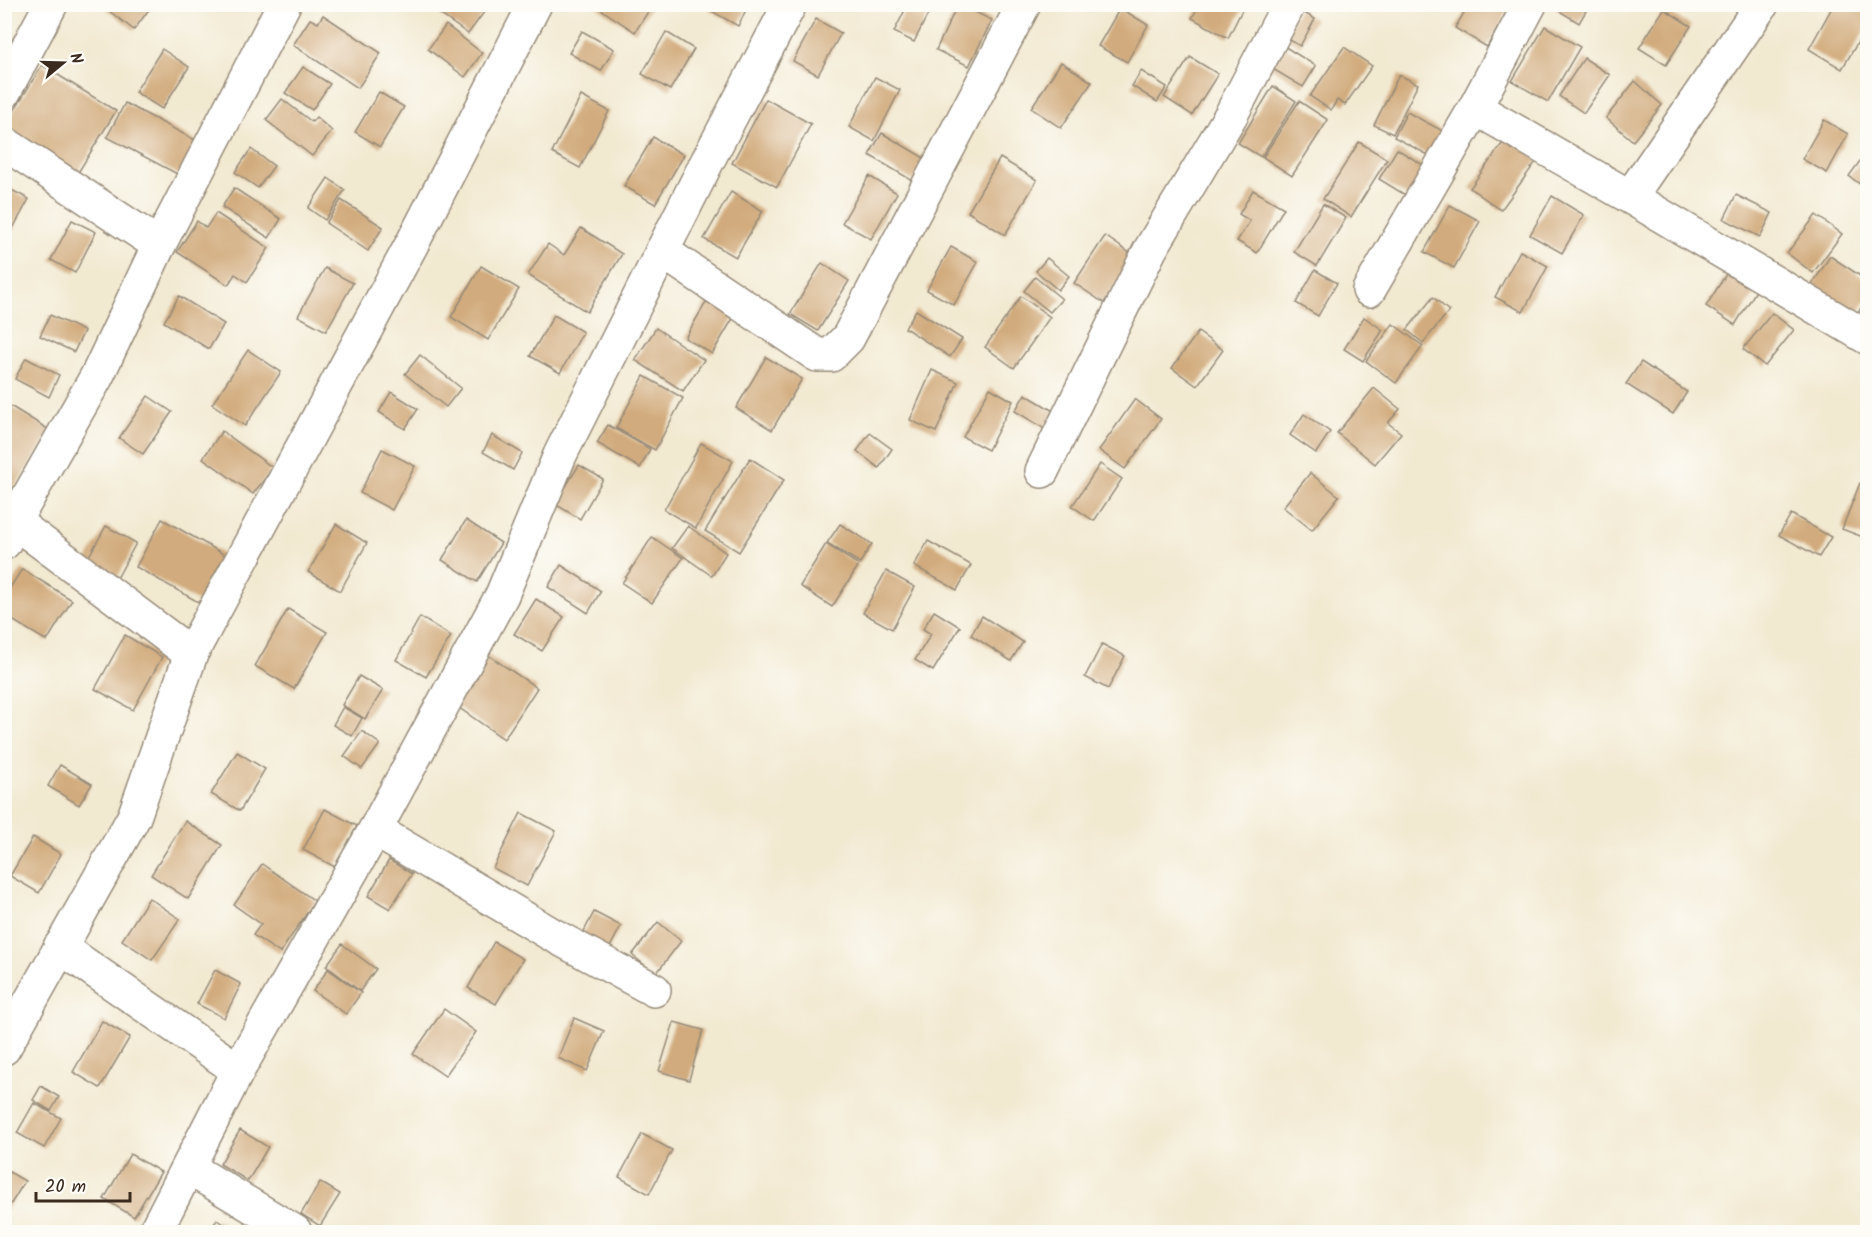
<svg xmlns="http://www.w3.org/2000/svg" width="1872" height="1237" font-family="Kalam,sans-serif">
<rect width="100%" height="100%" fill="#fdfcf7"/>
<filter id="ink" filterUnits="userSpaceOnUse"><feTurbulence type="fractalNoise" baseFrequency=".0167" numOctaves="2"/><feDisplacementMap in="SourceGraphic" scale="12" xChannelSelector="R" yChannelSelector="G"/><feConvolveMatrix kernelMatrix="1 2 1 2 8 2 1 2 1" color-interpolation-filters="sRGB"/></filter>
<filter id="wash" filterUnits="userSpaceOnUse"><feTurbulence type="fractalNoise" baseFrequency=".008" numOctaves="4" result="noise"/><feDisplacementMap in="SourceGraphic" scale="24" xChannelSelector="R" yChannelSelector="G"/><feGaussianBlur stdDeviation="1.35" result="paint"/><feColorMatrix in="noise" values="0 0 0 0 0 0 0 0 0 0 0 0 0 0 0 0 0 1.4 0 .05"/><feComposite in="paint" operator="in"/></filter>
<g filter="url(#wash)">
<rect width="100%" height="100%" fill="#f2e9d1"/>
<g id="blocks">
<g fill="#d1ab7d">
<path d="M100,4H153L134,30Z"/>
<path d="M442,4H490L468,34L437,12Z"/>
<path d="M593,4H653L635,32Z"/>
<path d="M711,4H749L738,26L708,9Z"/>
<path d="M908,4H933L914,42L894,32Z"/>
<path d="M958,4L992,20L969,66L936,50Z"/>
<path d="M1200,4H1245L1228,38L1192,18Z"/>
<path d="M1469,4H1512L1487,47L1455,28Z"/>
<path d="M1548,4H1590L1579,23Z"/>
<path d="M1834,4H1858L1868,10V25L1842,69L1809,49Z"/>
<path d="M1120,8L1148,25L1127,62L1098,46Z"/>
<path d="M1664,9L1691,26L1666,65L1639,48Z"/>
<path d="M1299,10L1315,19L1300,46L1283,36Z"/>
<path d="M323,15L381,53L358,88L293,45L310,19L318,23Z"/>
<path d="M816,19L841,33L818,75L793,61Z"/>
<path d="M446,25L482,53L465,77L428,49Z"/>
<path d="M1545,26L1580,47L1548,102L1512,81Z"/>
<path d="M582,31L614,49L601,71L569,53Z"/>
<path d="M666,32L694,49L670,90L642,74Z"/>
<path d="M1279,43L1316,66L1303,87L1266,65Z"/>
<path d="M1344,47L1372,66L1345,105L1337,100L1331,110L1310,96Z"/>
<path d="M162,49L189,67L162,109L135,92Z"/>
<path d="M1190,57L1218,74L1192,115L1164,97Z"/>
<path d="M1584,58L1610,75L1584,113L1559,96Z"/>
<path d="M1061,62L1092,82L1061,128L1031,108Z"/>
<path d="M42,65L116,111L76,176L4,127Z"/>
<path d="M303,67L330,84L312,110L285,93Z"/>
<path d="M1141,71L1167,87L1157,102L1132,86Z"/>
<path d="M1399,75L1418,84L1393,134L1374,125Z"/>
<path d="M875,77L900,90L874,141L849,127Z"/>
<path d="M1635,81L1662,105L1633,141L1606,118Z"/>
<path d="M1273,86L1296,101L1261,157L1238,143Z"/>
<path d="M379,92L404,107L380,147L355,132Z"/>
<path d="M581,96L609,111L580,168L552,153Z"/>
<path d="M282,99L312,122L316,117L332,131L312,156L266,120Z"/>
<path d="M766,99L811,124L777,187L732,163Z"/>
<path d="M1299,101L1328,120L1292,176L1263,157Z"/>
<path d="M125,103L199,142L181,176L107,137Z"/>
<path d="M1407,112L1443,131L1430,156L1394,137Z"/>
<path d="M1824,120L1848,134L1827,173L1802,159Z"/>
<path d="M882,133L926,159L913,181L869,155Z"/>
<path d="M653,137L684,155L655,204L624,186Z"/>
<path d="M1507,137L1538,159L1501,210L1470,188Z"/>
<path d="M1359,142L1387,159L1351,217L1323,199Z"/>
<path d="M251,149L274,166L258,188L235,172Z"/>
<path d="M1397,149L1433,171L1415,201L1379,179Z"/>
<path d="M1868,150V190L1849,176Z"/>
<path d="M1000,158L1037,180L1005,235L968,212Z"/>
<path d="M869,176L897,193L871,239L842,223Z"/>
<path d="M328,178L345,190L325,220L308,208Z"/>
<path d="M4,186L29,199L4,245Z"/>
<path d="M234,188L281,219L269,238L222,207Z"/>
<path d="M1253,190L1284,208L1257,253L1237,241L1250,221L1239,214Z"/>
<path d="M731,192L763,211L736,257L704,239Z"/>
<path d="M1736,195L1772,213L1760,237L1724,219Z"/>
<path d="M1552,196L1584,215L1562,253L1530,235Z"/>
<path d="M341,200L383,227L368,251L326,223Z"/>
<path d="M1323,204L1346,218L1317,266L1294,252Z"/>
<path d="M1450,205L1480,221L1454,268L1424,252Z"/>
<path d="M216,213L269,248L247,282L235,274L228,285L177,252L197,221L206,228Z"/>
<path d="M1816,215L1842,234L1813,273L1787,253Z"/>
<path d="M72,220L96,232L75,273L51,260Z"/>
<path d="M581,228L622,254L587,312L528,275L548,244L564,255Z"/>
<path d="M1105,236L1134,256L1104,303L1074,283Z"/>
<path d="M951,247L978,262L954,305L927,290Z"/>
<path d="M1520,251L1548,266L1523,312L1495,297Z"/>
<path d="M1830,256L1868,281V297L1856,316L1811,286Z"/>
<path d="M1047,258L1069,276L1058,290L1036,271Z"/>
<path d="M822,263L849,281L818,331L790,314Z"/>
<path d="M481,266L519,289L488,340L451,317Z"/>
<path d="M325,268L353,283L326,331L298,316Z"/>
<path d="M1730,268L1759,286L1735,325L1706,306Z"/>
<path d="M1315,270L1337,283L1318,316L1296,303Z"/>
<path d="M1035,277L1062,299L1050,312L1024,291Z"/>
<path d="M179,296L224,324L209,349L164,322Z"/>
<path d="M1021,296L1050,317L1014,368L985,347Z"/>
<path d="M1433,297L1449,311L1423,343L1407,330Z"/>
<path d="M708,299L735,315L712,354L685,338Z"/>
<path d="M916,310L962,339L950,357L905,328Z"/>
<path d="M1772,313L1794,330L1765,366L1743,349Z"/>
<path d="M50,315L84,331L74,352L40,336Z"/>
<path d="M554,315L583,332L560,373L530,356Z"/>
<path d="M1364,317L1383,330L1363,361L1344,349Z"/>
<path d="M1393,324L1423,346L1396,383L1366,361Z"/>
<path d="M656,328L704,360L683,391L635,360Z"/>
<path d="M1198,332L1223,350L1197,386L1172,368Z"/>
<path d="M248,350L281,372L245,426L212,404Z"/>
<path d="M420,355L461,388L446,407L405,374Z"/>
<path d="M766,357L802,379L772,430L736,408Z"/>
<path d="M26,358L59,375L49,397L15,379Z"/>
<path d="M1641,362L1687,392L1673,414L1626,384Z"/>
<path d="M932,370L958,382L936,432L910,420Z"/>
<path d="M644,376L683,398L655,450L616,428Z"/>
<path d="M990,388L1013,401L988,450L963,437Z"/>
<path d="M1374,388L1400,409L1388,423L1401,433L1375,464L1337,433Z"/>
<path d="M391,392L418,409L405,429L379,412Z"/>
<path d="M1025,394L1055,412L1045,429L1015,411Z"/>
<path d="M148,396L172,412L143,454L119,438Z"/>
<path d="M1135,399L1161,419L1125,469L1099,450Z"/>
<path d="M7,404L51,431L14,489L4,483V408Z"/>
<path d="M1304,414L1330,432L1316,453L1290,435Z"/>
<path d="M608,425L650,449L640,468L597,443Z"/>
<path d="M222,431L273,468L253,494L203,458Z"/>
<path d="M870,433L892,449L879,468L857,451Z"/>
<path d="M492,435L522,453L513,470L483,452Z"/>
<path d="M701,443L733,461L696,528L664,510Z"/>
<path d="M382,449L415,466L392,510L360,493Z"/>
<path d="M750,458L784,480L739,552L705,531Z"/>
<path d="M1100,464L1122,479L1094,521L1072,506Z"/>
<path d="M579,465L603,479L580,519L555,504Z"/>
<path d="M1310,473L1339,496L1312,530L1283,507Z"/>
<path d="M1860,483L1868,486V539L1842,529Z"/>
<path d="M1791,514L1831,537L1819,557L1779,535Z"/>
<path d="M162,519L227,556L200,603L136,567Z"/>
<path d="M466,520L501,543L477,582L442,560Z"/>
<path d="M336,524L367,543L340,591L308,572Z"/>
<path d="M840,524L872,544L860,563L827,543Z"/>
<path d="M106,526L136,543L115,582L84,565Z"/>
<path d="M688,526L726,553L712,576L672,548Z"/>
<path d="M652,537L683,558L652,603L622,583Z"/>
<path d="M928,541L971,565L957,590L914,566Z"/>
<path d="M826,544L859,565L832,607L800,586Z"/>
<path d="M561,565L601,591L588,613L548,587Z"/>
<path d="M22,569L72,600L47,641L4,615V597Z"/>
<path d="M886,571L915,587L892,629L863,613Z"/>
<path d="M536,599L564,617L542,651L514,634Z"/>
<path d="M288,609L327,632L294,689L255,666Z"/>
<path d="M934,611L960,627L933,671L915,660L931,634L923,629Z"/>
<path d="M982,616L1023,642L1011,661L971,635Z"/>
<path d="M420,617L451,636L426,677L396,660Z"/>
<path d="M125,635L162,657L133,710L95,689Z"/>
<path d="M1102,644L1125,656L1108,689L1085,677Z"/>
<path d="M488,655L537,688L504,739L455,705Z"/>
<path d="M359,676L383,690L365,719L342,705Z"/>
<path d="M343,707L362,718L352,736L333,725Z"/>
<path d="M362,731L380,744L362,769L344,756Z"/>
<path d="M237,752L265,769L240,811L211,794Z"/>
<path d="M60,765L92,784L79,805L48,786Z"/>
<path d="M325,809L357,826L335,867L303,850Z"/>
<path d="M521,813L556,831L527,886L493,868Z"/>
<path d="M185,821L222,845L188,899L151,875Z"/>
<path d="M33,837L61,854L39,893L10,876Z"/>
<path d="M389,860L412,874L390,909L368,896Z"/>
<path d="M262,864L315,901L280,953L253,935L261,924L234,905Z"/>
<path d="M149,898L180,919L152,960L122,940Z"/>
<path d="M594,912L621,926L607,953L580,939Z"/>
<path d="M658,922L681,941L656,974L632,955Z"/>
<path d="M494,942L523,959L496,1004L468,988Z"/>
<path d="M342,944L376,969L360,991L326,966Z"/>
<path d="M328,969L361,993L346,1014L313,991Z"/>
<path d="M215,970L241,984L224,1018L197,1004Z"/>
<path d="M444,1009L476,1032L445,1076L413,1054Z"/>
<path d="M574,1018L604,1031L587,1071L558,1058Z"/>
<path d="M102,1021L130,1037L100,1088L73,1072Z"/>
<path d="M674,1022L703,1030L689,1080L659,1071Z"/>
<path d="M41,1086L59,1097L51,1111L33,1100Z"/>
<path d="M34,1103L61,1118L44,1148L17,1133Z"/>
<path d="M240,1130L268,1147L248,1181L220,1164Z"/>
<path d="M642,1134L672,1150L649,1194L619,1177Z"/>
<path d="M130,1154L161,1172L134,1217L104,1199Z"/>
<path d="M4,1169L25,1181L4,1215Z"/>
<path d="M320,1182L340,1194L320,1226L301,1214Z"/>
<path d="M217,1220L235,1232H208Z"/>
</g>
</g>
</g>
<g filter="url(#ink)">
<use href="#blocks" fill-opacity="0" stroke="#968a78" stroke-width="1.5"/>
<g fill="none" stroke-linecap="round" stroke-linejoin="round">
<g stroke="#968a78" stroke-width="36">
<g id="street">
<path d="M4,92L51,4"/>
<path d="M1475,108L1630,197L1868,338"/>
<path d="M4,143L159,245"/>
<path d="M1630,197L1762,4"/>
<path d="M662,251L817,355H831L848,338L1024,4"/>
<path d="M1369,290L1475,108L1530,4"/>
<path d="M1042,471L1150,250L1231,115L1289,4"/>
<path d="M4,514L191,654"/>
<path d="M4,543L14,522L97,376L159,245L284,4"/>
<path d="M375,830L551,934L654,990"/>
<path d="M60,947L238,1070"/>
<path d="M4,1048L134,817L191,654L414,240L535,4"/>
<path d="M189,1168L295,1232"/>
<path d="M155,1232L238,1070L375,830L502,595L560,455L708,160L790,4"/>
</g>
</g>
<use href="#street" stroke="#fff" stroke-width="33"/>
</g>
</g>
<rect width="1872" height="1237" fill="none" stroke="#fdfcf7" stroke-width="24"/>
<g transform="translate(63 63) rotate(71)" stroke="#fdfcf7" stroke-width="4.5" paint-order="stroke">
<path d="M0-4.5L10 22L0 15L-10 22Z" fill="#3b2a1e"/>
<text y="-9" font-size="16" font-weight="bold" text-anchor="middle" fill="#3b2a1e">N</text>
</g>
<path d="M36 1192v9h94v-9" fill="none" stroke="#3b2a1e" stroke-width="3"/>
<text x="45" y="1192" font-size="18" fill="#3b2a1e" stroke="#fdfcf7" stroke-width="4.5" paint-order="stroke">20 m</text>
</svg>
